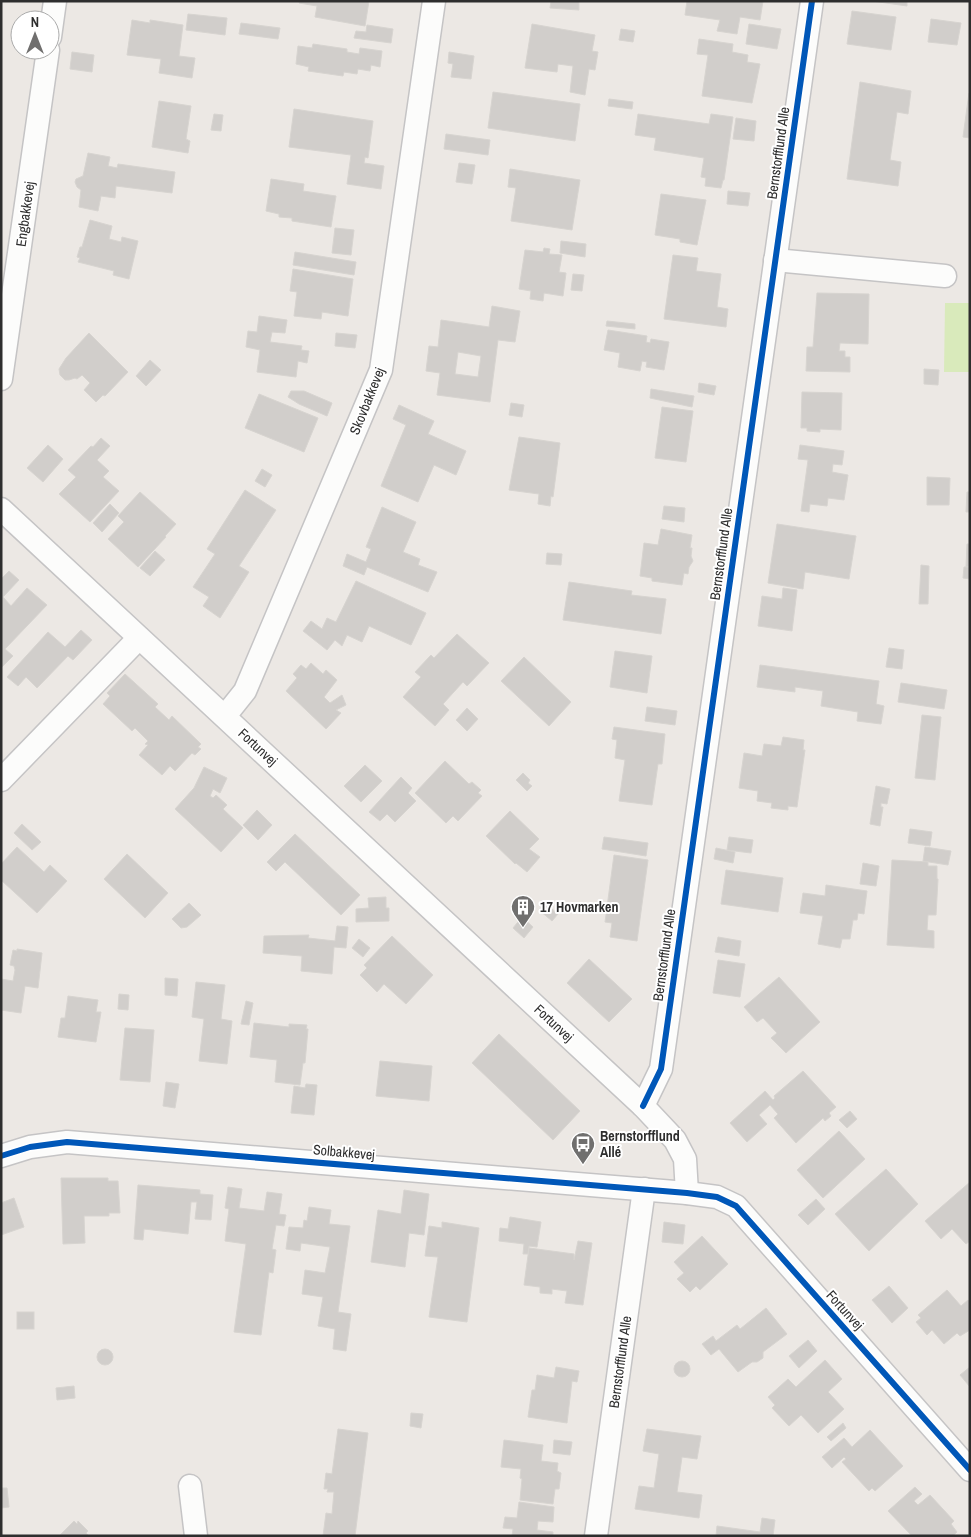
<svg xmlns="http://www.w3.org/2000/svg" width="971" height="1537" font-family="'Archivo Narrow',sans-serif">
<rect width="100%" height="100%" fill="#ece8e4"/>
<path fill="#d9eabb" d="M945,303H970V372H944Z"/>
<g fill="#d1cecb" stroke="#d7d4d0" fill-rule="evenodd">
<path d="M300,1H369L365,26L315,17L317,6L299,3Z"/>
<path d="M551,1H579V10L550,8Z"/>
<path d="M687,1H763L760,20L740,17L737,34L717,31L720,20L685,15Z"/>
<path d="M872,1H907V6Z"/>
<path d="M852,11L896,17L891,50L847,44Z"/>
<path d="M188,14L227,18L225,35L186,30Z"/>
<path d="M931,19L961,23L957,45L928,42Z"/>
<path d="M132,20L150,23V20L183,25L179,56L195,58L192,78L159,73L161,59L127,55Z"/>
<path d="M241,23L280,28L278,39L239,34Z"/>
<path d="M532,24L595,35L592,51L598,52L595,70L589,69L585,95L570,92L573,66L558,64L557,72L525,68Z"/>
<path d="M749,24L781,29L777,49L746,44Z"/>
<path d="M367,25L393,29L391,43L354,38L356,31L366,32Z"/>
<path d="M621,29L635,31L633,42L619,40Z"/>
<path d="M699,39L733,44L732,52L748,55L747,62L760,64L752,103L702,96L708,55L697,54Z"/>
<path d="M313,44L347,49V52L359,54L360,48L382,51L380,67L371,65L370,71L358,69L357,74L344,72L343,76L308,71L309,67L296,64L298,46L312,48Z"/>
<path d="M72,52L94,55L92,72L70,69Z"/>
<path d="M449,52L474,56L471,79L451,77L453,64L448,63Z"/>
<path d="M860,82L911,91L908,114L897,112L890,160L901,162L898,186L847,179Z"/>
<path d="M493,92L580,104L575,141L488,128Z"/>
<path d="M969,93H970V138L963,137Z"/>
<path d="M609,99L633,102L632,109L608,106Z"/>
<path d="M159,101L191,106L186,139L190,141L188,153L152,147Z"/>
<path d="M294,109L373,121L368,158L365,157L364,163L384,166L381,189L347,184L351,155L289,147Z"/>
<path d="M214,114L223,115L221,131L211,130Z"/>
<path d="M638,114L709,124L711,114L733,117L724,180H723L721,188L705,186L706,178L701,177L704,158L654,150L656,138L635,135Z"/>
<path d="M736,118L756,121L754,141L733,139Z"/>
<path d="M446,134L490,140L488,155L444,149Z"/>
<path d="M88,153L110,157L108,166L117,168L118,164L175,172L172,193L116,186L115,198L101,196L98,211L79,207L81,190L77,187L75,182L76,179L83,176Z"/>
<path d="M459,163L475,165L472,184L456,182Z"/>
<path d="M510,169L580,180L572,230L511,221L516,188L508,187Z"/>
<path d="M271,179L304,184L303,191L336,196L331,227L292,221V218L279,217V214L266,211Z"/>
<path d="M728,191L750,193L748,206L727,204Z"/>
<path d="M661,194L706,200L697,245L680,242V239L655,235Z"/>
<path d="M90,220L112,226L109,239L121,242L122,237L138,241L129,279L113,275L114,271L78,262L80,258L77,257L80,247H82Z"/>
<path d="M335,228L354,230L351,255L332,253Z"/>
<path d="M561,241L586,244L585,257L560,253Z"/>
<path d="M544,248L550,249L549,254L562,255L559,272L566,273L563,296L544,293L543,301L530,299L531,291L519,289L525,250L543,252Z"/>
<path d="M295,252L356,262L354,275L293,265Z"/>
<path d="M673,255L698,258L696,271L721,274L717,307L728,309L726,327L664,319Z"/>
<path d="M293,269L353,279L348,316L322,312L321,319L294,316L297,292L290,291Z"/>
<path d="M573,274L584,275L582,291L571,290Z"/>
<path d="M817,293L869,294L868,344L840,343L839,351H845V357H850V372L806,371L807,347H813Z"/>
<path d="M492,306L520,311L515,342L498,340L490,402L437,395L440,373L426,371L429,346L438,347L441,320L489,327ZM458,352L481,356L478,377L455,374Z"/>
<path d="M259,316L287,320L285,333L272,332L270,342L302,346L301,350L309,351L307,363L298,361L296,377L257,372L260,350L246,347L248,331L257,332Z"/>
<path d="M607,321L635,324V329L606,326Z"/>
<path d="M608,330L647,336L646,342L650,343L651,339L669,342L664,370L646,367L647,362L642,361L640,371L618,367L620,353L604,350Z"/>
<path d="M89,333L128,372L105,396L103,395L96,402L84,390L90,383L82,375L77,379L75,378L69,380H65L60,375L59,369L66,358Z"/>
<path d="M336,333L357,335L355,348L335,346Z"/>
<path d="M150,360L161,370L146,386L136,376Z"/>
<path d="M924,369L939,370L938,385L924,384Z"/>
<path d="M699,383L716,386L714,395L698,392Z"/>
<path d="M651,389L694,396L692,407L650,398Z"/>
<path d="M291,391H304L332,403L327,416L299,404L288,397Z"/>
<path d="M802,392L842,393L841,430L820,429V432L807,431V428H801Z"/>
<path d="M259,394L318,418L304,452L245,428Z"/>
<path d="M511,403L524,405L522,417L509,415Z"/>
<path d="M399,405L434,421L428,434L466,451L456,475L434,465L418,502L381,486L406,425L393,419Z"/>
<path d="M662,407L693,411L686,462L655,458Z"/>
<path d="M519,437L560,443L553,497L551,496L550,506L538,504L539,494L509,490Z"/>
<path d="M101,438L110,446L97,460L109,471L103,477L119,491L90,522L59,494L76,477L68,470L91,446L93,447Z"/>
<path d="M48,445L63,459L43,482L27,468Z"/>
<path d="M800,445L844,451L842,465L833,464L832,472L848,475L844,500L828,498L827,506L810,504L809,512L801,511L808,460L798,459Z"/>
<path d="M262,469L272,475L265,487L255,481Z"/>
<path d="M927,477L950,478L949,505H927Z"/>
<path d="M245,490L276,510L239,566L249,572L220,618L203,606L209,597L193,587L215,554L207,549Z"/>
<path d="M140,492L176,524L165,536L166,537L138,567L108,539L124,522L118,516Z"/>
<path d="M967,492H970V512H966Z"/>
<path d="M110,504L119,513L102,532L93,523Z"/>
<path d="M664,506L685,508L684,522L662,519Z"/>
<path d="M382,507L416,522L403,552L420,559L418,565L437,572L428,592L367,567L364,575L343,566L347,554L366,562L371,549L366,547Z"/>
<path d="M777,524L856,536L849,579L805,572L803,589L768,583Z"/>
<path d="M661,529L692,535L690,548H692L691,556L693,561L689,567L688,574L684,573L682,585L652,581V578L640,576L644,543L658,545Z"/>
<path d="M967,544H970V567H966Z"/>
<path d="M155,551L165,560L150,576L140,568Z"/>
<path d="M547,553L562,554L561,565L546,564Z"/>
<path d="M921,565L929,566L928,604H919Z"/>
<path d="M964,567H970V579L963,578Z"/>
<path d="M9,571L19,580L3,597L11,606L27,588L47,605L5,649L13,656L1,668V579Z"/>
<path d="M356,581L426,613L411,645L369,626L362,642L347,635L342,646L335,640L327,650L303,631L311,621L322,629L327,618L336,622Z"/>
<path d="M569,582L632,591L631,595L666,599L661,634L563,620Z"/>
<path d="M783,588L797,590L792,631L758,626L762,596L782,599Z"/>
<path d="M81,630L92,640L73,660L68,656L37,688L26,677L18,686L7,677L48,632L65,647Z"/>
<path d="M457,634L489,663L467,686L463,682L443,704L449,710L435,726L403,697L421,677L415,672L431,655L434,658Z"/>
<path d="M889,648L904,650L902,669L886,667Z"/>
<path d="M615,651L652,656L647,693L610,687Z"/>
<path d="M524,657L571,702L549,726L501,681Z"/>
<path d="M311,663L323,674L326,670L337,680L324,697L330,703L342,695L346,705L336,710L341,713L326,729L286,691L297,678L293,674L301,665L306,669Z"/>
<path d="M760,665L879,681L876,704L884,706L881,724L857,721L858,712L821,706L823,691L795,687V692L757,687Z"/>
<path d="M125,674L158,704L155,707L169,720L172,716L201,744L198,747L201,749L195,755L192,753L175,771L170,766L162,775L139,755L148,745L145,744L148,741L135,728L132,731L103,704L110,696L107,693Z"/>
<path d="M901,683L947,690L944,709L898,702Z"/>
<path d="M647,707L677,711L675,725L645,721Z"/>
<path d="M467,708L478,719L467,731L456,720Z"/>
<path d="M922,715L941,717L935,780L915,778Z"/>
<path d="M614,727L665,734L662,764H658L652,805L619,801L625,760L615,758L617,740L612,739Z"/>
<path d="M783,737L804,740L803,750H805L797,807L788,806V810L771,808L772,803L757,801L758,791L739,788L744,753L762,756L764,744L781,746Z"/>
<path d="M445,761L469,784L472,782L481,790L478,793L482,796L458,821L453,816L446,823L415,793Z"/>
<path d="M365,765L382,781L361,802L344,786Z"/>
<path d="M204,767L227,778L220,793L213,789L210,796L213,798L216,795L227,805L223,809L243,828L221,852L175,809L194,788Z"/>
<path d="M523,773L530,780L528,783L532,786L527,791L516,780Z"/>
<path d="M401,777L412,788L408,793L416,801L395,822L387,814L380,821L369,812Z"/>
<path d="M876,786L890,789L887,804L881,803V807H883L880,826L870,824Z"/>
<path d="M257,810L272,825L258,840L243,825Z"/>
<path d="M510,811L539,839L529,849L540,857L527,872L516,863L515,864L486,836Z"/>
<path d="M22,824L41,842L32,850L14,833Z"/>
<path d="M910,829L932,832L930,846L908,843Z"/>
<path d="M295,834L360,895L341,915L285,862L276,871L267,862Z"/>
<path d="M604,837L648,843L646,856L602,849Z"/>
<path d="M729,837L753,840L751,853L727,850Z"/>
<path d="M17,847L44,872L50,865L67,881L37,913L1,880V864Z"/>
<path d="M925,847L951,851L948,865L923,861Z"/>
<path d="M716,848L735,852L733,863L714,859Z"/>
<path d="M127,854L168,893L145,918L104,879Z"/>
<path d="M614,855L648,860L637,941L610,937L612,923L605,922Z"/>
<path d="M892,860L928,862V866H937V879H938L936,915H928L927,930L934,931V948L887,945Z"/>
<path d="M863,863L879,866L876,886L860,884Z"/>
<path d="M726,870L783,878L778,912L721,904Z"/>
<path d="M826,885L867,891L864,914L858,913L857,920H853L850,939H842L840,948L818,944L823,916L800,913L803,893L825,896Z"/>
<path d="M386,897V908H389V921L356,922V909L369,908L368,898Z"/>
<path d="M189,903L201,915L187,927L181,928L172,919Z"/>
<path d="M545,903L558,914L552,921L539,910Z"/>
<path d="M522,917L533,927L524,938L513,928Z"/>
<path d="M337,926L348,927L346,948L334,947L332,974L301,971L302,956L263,953L264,936L309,935L308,938L335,941Z"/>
<path d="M392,936L433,975L406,1004L384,984L377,992L360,975L367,968L364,965Z"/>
<path d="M718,937L741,941L739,956L715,952Z"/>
<path d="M359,939L370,948L363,957L352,948Z"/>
<path d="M17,949L42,953L38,988L25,986L21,1013L1,1010V979L13,981L15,970L14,966L10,965L13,950L17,951Z"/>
<path d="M589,959L632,999L609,1022L567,983Z"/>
<path d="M718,960L745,964L740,997L713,993Z"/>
<path d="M779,977L820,1022L786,1053L771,1038L777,1033L763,1018L757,1022L744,1007Z"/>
<path d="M165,978L178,979L177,996L165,995Z"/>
<path d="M196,982L225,985L221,1019L232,1021L227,1064L199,1061L204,1019L192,1017Z"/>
<path d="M119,994L129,995L128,1010L118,1009Z"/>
<path d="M68,996L98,1000L96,1012H101L96,1042L58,1037L61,1018H65Z"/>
<path d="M246,1001L253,1003L249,1025L241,1024Z"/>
<path d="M254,1023L289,1027V1024L307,1025L306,1029H308L305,1063H303L300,1085L275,1082L277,1060L250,1057Z"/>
<path d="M125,1028L154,1030L150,1082L120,1080Z"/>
<path d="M499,1034L580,1111L553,1140L472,1063Z"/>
<path d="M380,1061L432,1066L429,1101L376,1096Z"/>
<path d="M803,1071L836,1107L829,1113L831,1116L825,1121L823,1118L796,1143L774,1118L778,1114L770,1105L759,1115L767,1124L747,1142L730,1123L765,1091L773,1100L775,1098L774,1096Z"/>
<path d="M166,1082L179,1084L175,1108L163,1106Z"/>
<path d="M306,1084L317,1085L314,1115L291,1113L294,1086L305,1088Z"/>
<path d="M850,1111L857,1119L847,1128L839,1120Z"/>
<path d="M839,1131L865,1159L823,1198L797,1170Z"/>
<path d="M886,1169L918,1204L869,1251L835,1214Z"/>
<path d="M61,1178H108V1181H118L120,1213H109V1216H84L85,1243L63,1244Z"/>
<path d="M970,1182V1241L966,1244L952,1229L941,1239L925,1221Z"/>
<path d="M138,1185L200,1190V1194L213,1195L211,1220L195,1219L197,1202H191L188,1234L144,1229L143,1240L134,1239Z"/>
<path d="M228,1187L242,1189L239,1208L264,1211L267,1192L282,1194L279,1214L286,1215L284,1226L276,1225L272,1249L276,1250L273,1273L269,1272L261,1335L234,1332L246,1244L225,1241L229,1209L225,1208Z"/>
<path d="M404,1190L429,1194L424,1235L409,1233L405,1267L371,1262L378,1210L401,1214Z"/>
<path d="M14,1198L24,1227L1,1235V1203Z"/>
<path d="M816,1199L825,1209L808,1225L798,1215Z"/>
<path d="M309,1207L331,1210L329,1224L350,1226L338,1312L351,1314L346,1351L333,1349L335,1329L318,1326L323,1297L302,1294L305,1270L325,1273L330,1247L301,1243L300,1251L286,1249L289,1227L303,1228L304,1220L307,1221Z"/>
<path d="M510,1217L541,1222L537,1247L529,1246L528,1254H523L524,1244L499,1241L500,1228L508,1229Z"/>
<path d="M442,1222L479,1228L467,1322L429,1317L438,1257L425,1256L429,1226L442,1228Z"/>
<path d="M664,1222L685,1225L683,1244L662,1242Z"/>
<path d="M702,1236L728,1264L700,1290L696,1286L690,1292L677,1279L684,1273L674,1262Z"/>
<path d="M578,1241L592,1243L583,1305L565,1303L567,1291L552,1289V1294L540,1293V1287L524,1285L529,1248L574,1254V1260Z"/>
<path d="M889,1286L908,1308L892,1323L872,1300Z"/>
<path d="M947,1290L961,1306L968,1300L970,1302V1330L960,1336L957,1333L944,1344L932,1330L927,1335L916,1322L921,1318L918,1315Z"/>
<path d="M766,1308L787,1334L763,1352V1358L757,1362H752L738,1372L719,1349L711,1355L702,1344L713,1336L716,1341L737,1325L740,1329Z"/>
<rect x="17" y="1312" width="17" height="17"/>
<path d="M808,1340L817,1351L799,1368L789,1356Z"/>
<circle cx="105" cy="1357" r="8"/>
<path d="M825,1360L842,1379L828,1392L844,1409L818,1433L801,1415L789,1426L772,1408L775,1405L768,1397L788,1379L796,1387Z"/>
<circle cx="682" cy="1369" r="8"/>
<path d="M556,1367L579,1371L577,1382L572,1381L567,1423L528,1417L532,1390H535L537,1375L554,1378Z"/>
<path d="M970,1367V1387L960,1375Z"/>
<path d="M74,1386L75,1398L57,1400L56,1388Z"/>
<path d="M411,1413L423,1414L421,1428L410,1426Z"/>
<path d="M843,1423L846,1428L831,1441L827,1437Z"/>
<path d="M338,1429L368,1433L355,1536H323L326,1513L332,1514L334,1492H327L328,1489H324L326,1473L332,1474Z"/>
<path d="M647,1429L701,1436L697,1459L682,1457L677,1492L702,1495L699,1518L635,1509L639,1486L654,1488L659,1454L643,1451Z"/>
<path d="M870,1430L903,1466L875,1491L872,1488L869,1491L842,1462L846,1459L844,1457L832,1468L822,1457L844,1438L852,1447Z"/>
<path d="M504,1440L543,1445L541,1461L558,1463L557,1471L561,1473L559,1489H555L553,1504L520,1500L522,1479L520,1478L521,1469L501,1467Z"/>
<path d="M554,1440L572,1442L570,1455L553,1453Z"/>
<path d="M915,1487L922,1494L914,1501L918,1505L930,1495L954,1521L951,1524L957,1532L953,1536H912L888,1511Z"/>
<path d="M1,1488H7L9,1507L1,1508Z"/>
<path d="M519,1502L554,1507L553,1522L538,1521L537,1530L553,1532V1536H512L513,1529L503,1528L505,1517L517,1518Z"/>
<path d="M762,1518L775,1520L773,1536H716L717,1526L760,1532Z"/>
<path d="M74,1521L77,1524L78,1521L88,1531L86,1533L89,1536H59Z"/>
</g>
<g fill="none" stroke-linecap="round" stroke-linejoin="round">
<g stroke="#c5c4c5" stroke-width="25">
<g id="street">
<path d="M50,37L55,1"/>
<path d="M775,260L945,276"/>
<path d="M1,379L48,50"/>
<path d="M1,509L643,1106L675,1140L685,1159L687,1193"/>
<path d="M225,716L245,691L381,370L434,1"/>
<path d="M1,780L139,638"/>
<path d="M643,1106L661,1069L812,1"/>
<path d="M1,1156L30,1147L67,1142L687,1193L717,1197L736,1206L970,1470"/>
<path d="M190,1486L196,1536"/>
<path d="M596,1536L644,1189"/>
</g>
</g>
<use href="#street" stroke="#fcfcfb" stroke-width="22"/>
<g stroke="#fff" stroke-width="9">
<g id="cycleway">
<path d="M643,1106L661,1069L812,1"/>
<path d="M1,1156L30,1147L67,1142L687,1193L717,1197L736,1206L970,1470"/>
</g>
</g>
<use href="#cycleway" stroke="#0057b8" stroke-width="6"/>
</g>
<defs>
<g id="building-pin" transform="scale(1.25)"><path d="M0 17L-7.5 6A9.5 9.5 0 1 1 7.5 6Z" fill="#706f6e" stroke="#fff"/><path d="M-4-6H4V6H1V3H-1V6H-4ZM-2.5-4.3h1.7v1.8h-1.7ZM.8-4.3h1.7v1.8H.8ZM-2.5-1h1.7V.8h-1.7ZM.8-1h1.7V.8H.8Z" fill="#fff"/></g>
<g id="bus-pin" transform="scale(1.25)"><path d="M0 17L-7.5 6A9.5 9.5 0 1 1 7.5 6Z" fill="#706f6e" stroke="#fff"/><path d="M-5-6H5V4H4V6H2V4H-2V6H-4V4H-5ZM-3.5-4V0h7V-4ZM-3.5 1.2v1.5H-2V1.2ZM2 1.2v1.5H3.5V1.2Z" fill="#fff"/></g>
</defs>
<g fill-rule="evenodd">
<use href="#building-pin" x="523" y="907"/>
<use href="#bus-pin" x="583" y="1144"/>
</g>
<g text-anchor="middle" stroke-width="4" stroke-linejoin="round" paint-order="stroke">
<g font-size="14" fill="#2e2e2e" stroke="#fff">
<text transform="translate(778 153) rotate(-82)" y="5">Bernstorfflund Alle</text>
<text transform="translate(25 214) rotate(-82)" y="5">Engbakkevej</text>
<text transform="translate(367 401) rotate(-68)" y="5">Skovbakkevej</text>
<text transform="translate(721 554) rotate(-82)" y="5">Bernstorfflund Alle</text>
<text transform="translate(258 747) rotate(43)" y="5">Fortunvej</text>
<text transform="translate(664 955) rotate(-82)" y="5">Bernstorfflund Alle</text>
<text transform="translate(554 1023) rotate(43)" y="5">Fortunvej</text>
<text transform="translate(344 1152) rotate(5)" y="5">Solbakkevej</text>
<text transform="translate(845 1310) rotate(48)" y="5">Fortunvej</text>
<text transform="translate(620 1362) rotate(-82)" y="5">Bernstorfflund Alle</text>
</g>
<g font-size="14" font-weight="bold" fill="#2e2e2e" stroke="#fff" text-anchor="start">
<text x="540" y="912">17 Hovmarken</text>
<text x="600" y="1141">Bernstorfflund<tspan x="600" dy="16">Allé</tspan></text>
</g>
</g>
<rect width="971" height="1537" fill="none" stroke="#2e2e2e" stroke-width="5"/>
<g transform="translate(35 35)"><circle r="24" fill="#ffffff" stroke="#ababab"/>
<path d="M0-4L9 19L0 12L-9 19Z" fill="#706f6e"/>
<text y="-8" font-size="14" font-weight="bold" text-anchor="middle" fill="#2e2e2e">N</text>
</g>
</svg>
